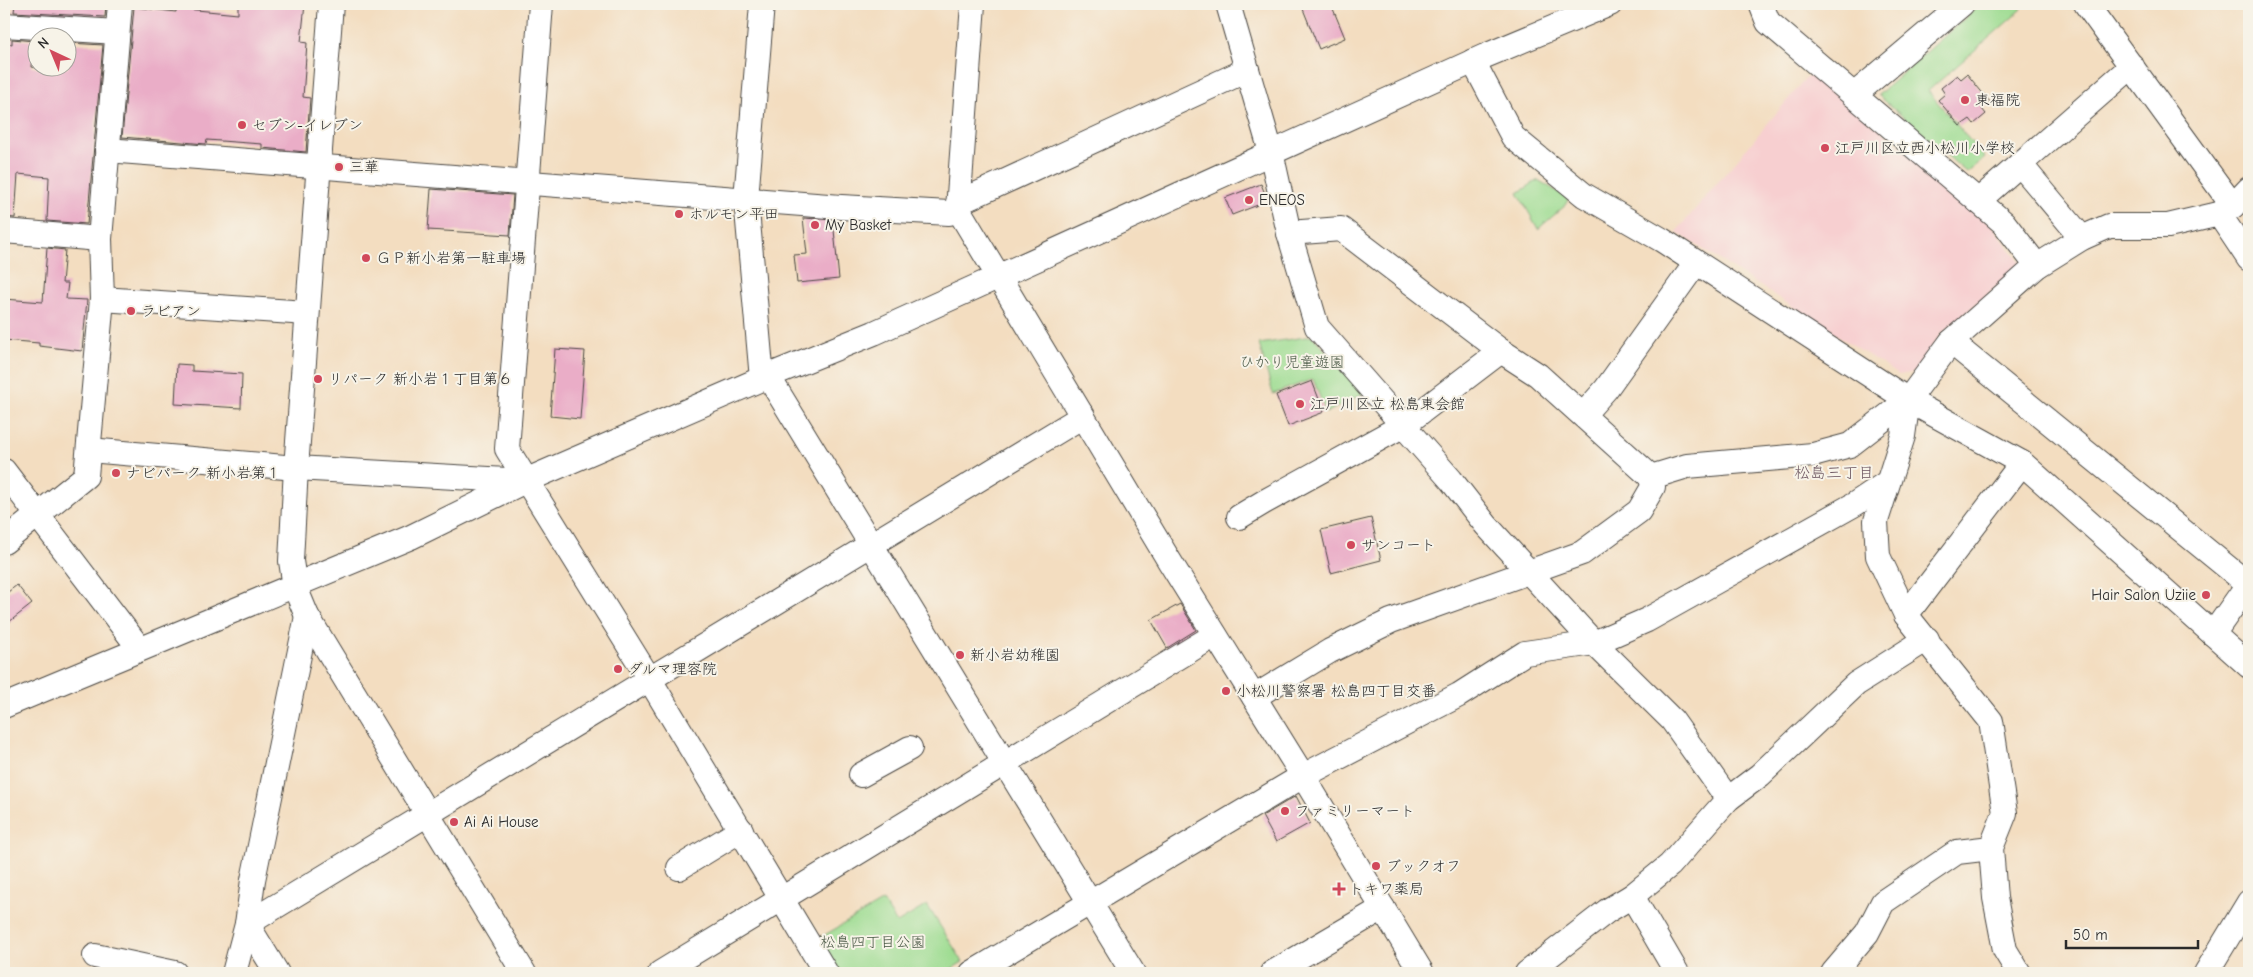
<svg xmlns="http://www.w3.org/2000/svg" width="2253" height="977" font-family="'Comic Neue','Klee One',sans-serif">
<rect width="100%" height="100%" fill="#f7f3e8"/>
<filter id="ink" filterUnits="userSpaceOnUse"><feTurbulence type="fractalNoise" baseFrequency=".02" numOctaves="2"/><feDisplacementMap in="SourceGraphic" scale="10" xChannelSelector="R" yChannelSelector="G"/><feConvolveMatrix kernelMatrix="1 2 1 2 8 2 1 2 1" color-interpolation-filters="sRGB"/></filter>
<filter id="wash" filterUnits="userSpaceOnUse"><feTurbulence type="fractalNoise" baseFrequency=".0096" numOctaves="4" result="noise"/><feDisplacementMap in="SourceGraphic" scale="20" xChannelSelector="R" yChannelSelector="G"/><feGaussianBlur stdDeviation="1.12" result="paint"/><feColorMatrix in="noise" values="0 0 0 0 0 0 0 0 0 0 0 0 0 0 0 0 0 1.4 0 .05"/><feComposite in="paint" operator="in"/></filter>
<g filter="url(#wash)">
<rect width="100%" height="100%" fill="#f3ddc0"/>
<path fill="#f7cfd0" d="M1812,71L1992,225L2022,265L1941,334L1915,372L1899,375L1676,232Z"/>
<g fill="#9ddc91" stroke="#64845e">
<path d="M1981,4H2018L2022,9L1928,91L1985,158L1967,173L1878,95Z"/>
<path d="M1538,180L1568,198L1567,204L1538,229L1518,193Z"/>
<path d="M1312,336L1366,392L1326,413L1313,379L1273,394L1259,344Z"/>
<path d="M883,901L897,923L927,905L963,962L944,973H837L816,940Z"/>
</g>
<g id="blocks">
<g fill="#eaadc7">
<path d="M15,4H106L105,17L14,12Z"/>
<path d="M238,4H305L301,42L307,43L303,97L310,98L306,152L262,148V144L207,140L206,144L122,137L134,7L176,12V8L238,14Z"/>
<path d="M1301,4H1331L1345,38L1319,49Z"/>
<path d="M12,39L34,41L32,67L38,68H68V43L103,45L87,224L47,221L49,177L18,174L15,218L4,217V167L7,131H4V43L12,44Z"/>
<path d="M1967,74L1990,102L1982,109L1986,114L1974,124L1970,119L1960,126L1938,100L1945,94L1941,88L1957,75L1961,79Z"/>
<path d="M1261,184L1268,201L1232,215L1225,198Z"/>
<path d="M431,189L513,195L510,235L428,230Z"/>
<path d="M803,218L833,220L839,279L797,283L794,255L807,254Z"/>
<path d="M47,248L65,250L62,283H68L66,299L87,300L82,351L39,346V343L4,340V299L43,302Z"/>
<path d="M555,349L585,351L580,419L550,416Z"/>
<path d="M177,364L192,365V371L242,374L241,408L175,404Z"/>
<path d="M1312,381L1324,412L1288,426L1276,395Z"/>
<path d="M1371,518L1381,560L1331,573L1321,530Z"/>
<path d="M17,585L32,604L4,626V595Z"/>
<path d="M1180,604L1196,630L1167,648L1151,620Z"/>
<path d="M1296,796L1310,823L1276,842L1262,816Z"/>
</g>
</g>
</g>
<g filter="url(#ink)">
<use href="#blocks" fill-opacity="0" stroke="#494641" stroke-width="1"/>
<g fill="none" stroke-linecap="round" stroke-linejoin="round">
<g stroke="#494641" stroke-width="26">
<g id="minor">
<path d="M331,4L296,468L291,561L295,587L307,616L524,973"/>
<path d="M541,4L507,449L650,680L826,973"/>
<path d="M973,4L958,209L1170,562L1303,776L1422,973"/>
<path d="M1228,4L1271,152L1289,233L1317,327L1451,480L1486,525L1594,643L1672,720L1728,799"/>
<path d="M1761,4L1768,22L2004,223L2037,266"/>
<path d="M2086,4L2233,206"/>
<path d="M4,25L117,32"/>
<path d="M1473,61L1513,137L1584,195L1662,240L1908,400L2022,463L2249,666"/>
<path d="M1854,95L1962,4"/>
<path d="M107,150L841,207L949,213L958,209"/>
<path d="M2020,164L2082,238"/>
<path d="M1978,201L2132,66"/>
<path d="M958,203L1247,70"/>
<path d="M2219,214L2249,259"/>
<path d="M4,231L100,239"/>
<path d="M1289,233L1341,229L1501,351L1538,375L1651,477"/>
<path d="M102,299L307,313"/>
<path d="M1951,342L2249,585"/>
<path d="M768,376L1133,973"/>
<path d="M762,379L746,199L762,4"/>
<path d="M1908,400L1903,436L1876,521L1878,556L1906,615L1991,721L2005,813L1991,848L1995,898L2005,950L2019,973"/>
<path d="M1583,415L1606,389L1696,263"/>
<path d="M89,450L296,468L524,481"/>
<path d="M4,471L140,649"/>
<path d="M1239,517L1264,502L1404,425L1501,351"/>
<path d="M4,542L86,476L102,299L100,239L120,4"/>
<path d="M1906,615L2022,463"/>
<path d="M2213,634L2249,583"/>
<path d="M1254,697L1330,651L1391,621L1582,553L1639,511L1653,487L1651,477L1687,466L1813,455L1850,445L1908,400L1951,342L2037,266L2082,238L2109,226H2168L2219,214L2233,206L2249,189"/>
<path d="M4,706L411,537L525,481L768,376L874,333L1485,56L1610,4"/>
<path d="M861,775L910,748"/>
<path d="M679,868L741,830"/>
<path d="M1632,896L1677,973"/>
<path d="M95,956L175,973"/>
<path d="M234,973L247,924L253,880L307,616"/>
<path d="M277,973L247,924C526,755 803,584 1083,416"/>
<path d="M660,973L1215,635"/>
<path d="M972,973L1303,776L1459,695L1525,653L1594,643L1647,620L1855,504L1888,482"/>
<path d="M1272,973L1383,908"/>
<path d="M1527,973L1607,911L1632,896L1670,865L1728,799L1760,775L1856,684L1927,639"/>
<path d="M1833,973L1867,933L1883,902L1957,852L1991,848"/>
<path d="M2206,973L2249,902"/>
</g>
</g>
<use href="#minor" stroke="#fff" stroke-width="24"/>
</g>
</g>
<g fill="#d1495b" stroke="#f7f3e8" stroke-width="2">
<circle cx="1965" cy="100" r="5"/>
<circle cx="242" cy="125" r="5"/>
<circle cx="1825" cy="148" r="5"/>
<circle cx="339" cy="167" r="5"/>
<circle cx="1249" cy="200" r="5"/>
<circle cx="679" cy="214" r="5"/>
<circle cx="815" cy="225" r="5"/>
<circle cx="366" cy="258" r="5"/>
<circle cx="131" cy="311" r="5"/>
<circle cx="318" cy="379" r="5"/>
<circle cx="1300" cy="404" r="5"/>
<circle cx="116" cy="473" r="5"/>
<circle cx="1351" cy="545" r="5"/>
<circle cx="2206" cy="595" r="5"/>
<circle cx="960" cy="655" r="5"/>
<circle cx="618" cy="669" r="5"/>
<circle cx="1226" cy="691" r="5"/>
<circle cx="1285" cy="811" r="5"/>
<circle cx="454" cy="822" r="5"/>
<circle cx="1376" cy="866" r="5"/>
<path d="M1336.5 881.5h5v5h5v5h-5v5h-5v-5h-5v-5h5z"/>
</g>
<g text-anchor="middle" stroke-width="4" stroke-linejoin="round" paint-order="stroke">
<g font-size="15" fill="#2b2b2b" stroke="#f7f3e8" text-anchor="start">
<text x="1975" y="105">東福院</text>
<text x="252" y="130">セブン-イレブン</text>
<text x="1835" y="153">江戸川区立西小松川小学校</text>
<text x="349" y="172">三華</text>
<text x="1259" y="205">ENEOS</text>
<text x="689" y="219">ホルモン平田</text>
<text x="825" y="230">My Basket</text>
<text x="376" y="263">ＧＰ新小岩第一駐車場</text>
<text x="141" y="316">ラビアン</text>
<text x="328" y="384">リパーク 新小岩１丁目第６</text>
<text x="1310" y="409">江戸川区立 松島東会館</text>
<text x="126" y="478">ナビパーク 新小岩第１</text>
<text x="1361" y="550">サンコート</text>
<text x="2196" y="600" text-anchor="end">Hair Salon Uziie</text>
<text x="970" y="660">新小岩幼稚園</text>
<text x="628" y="674">ダルマ理容院</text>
<text x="1236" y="696">小松川警察署 松島四丁目交番</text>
<text x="1295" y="816">ファミリーマート</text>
<text x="464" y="827">Ai Ai House</text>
<text x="1386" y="871">ブックオフ</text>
<text x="1349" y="894">トキワ薬局</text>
</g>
<g font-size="15" fill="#485744" stroke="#f7f3e8">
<text x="1292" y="367">ひかり児童遊園</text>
<text x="873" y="947">松島四丁目公園</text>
</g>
<g font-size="16" fill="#6e5862" stroke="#f7f3e8">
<text x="1834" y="478">松島三丁目</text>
</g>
</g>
<rect width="2253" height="977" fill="none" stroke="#f7f3e8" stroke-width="20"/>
<g transform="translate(52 52) rotate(316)"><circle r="24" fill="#f7f3e8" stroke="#a5a39c"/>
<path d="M0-4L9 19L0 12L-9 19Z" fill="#d1495b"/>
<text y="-8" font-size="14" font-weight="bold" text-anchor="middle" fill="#2b2b2b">N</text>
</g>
<path d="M2066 940v8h132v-8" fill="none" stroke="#2b2b2b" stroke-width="2.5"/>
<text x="2073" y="940" font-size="15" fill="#2b2b2b" stroke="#f7f3e8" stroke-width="4" paint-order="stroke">50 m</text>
</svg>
